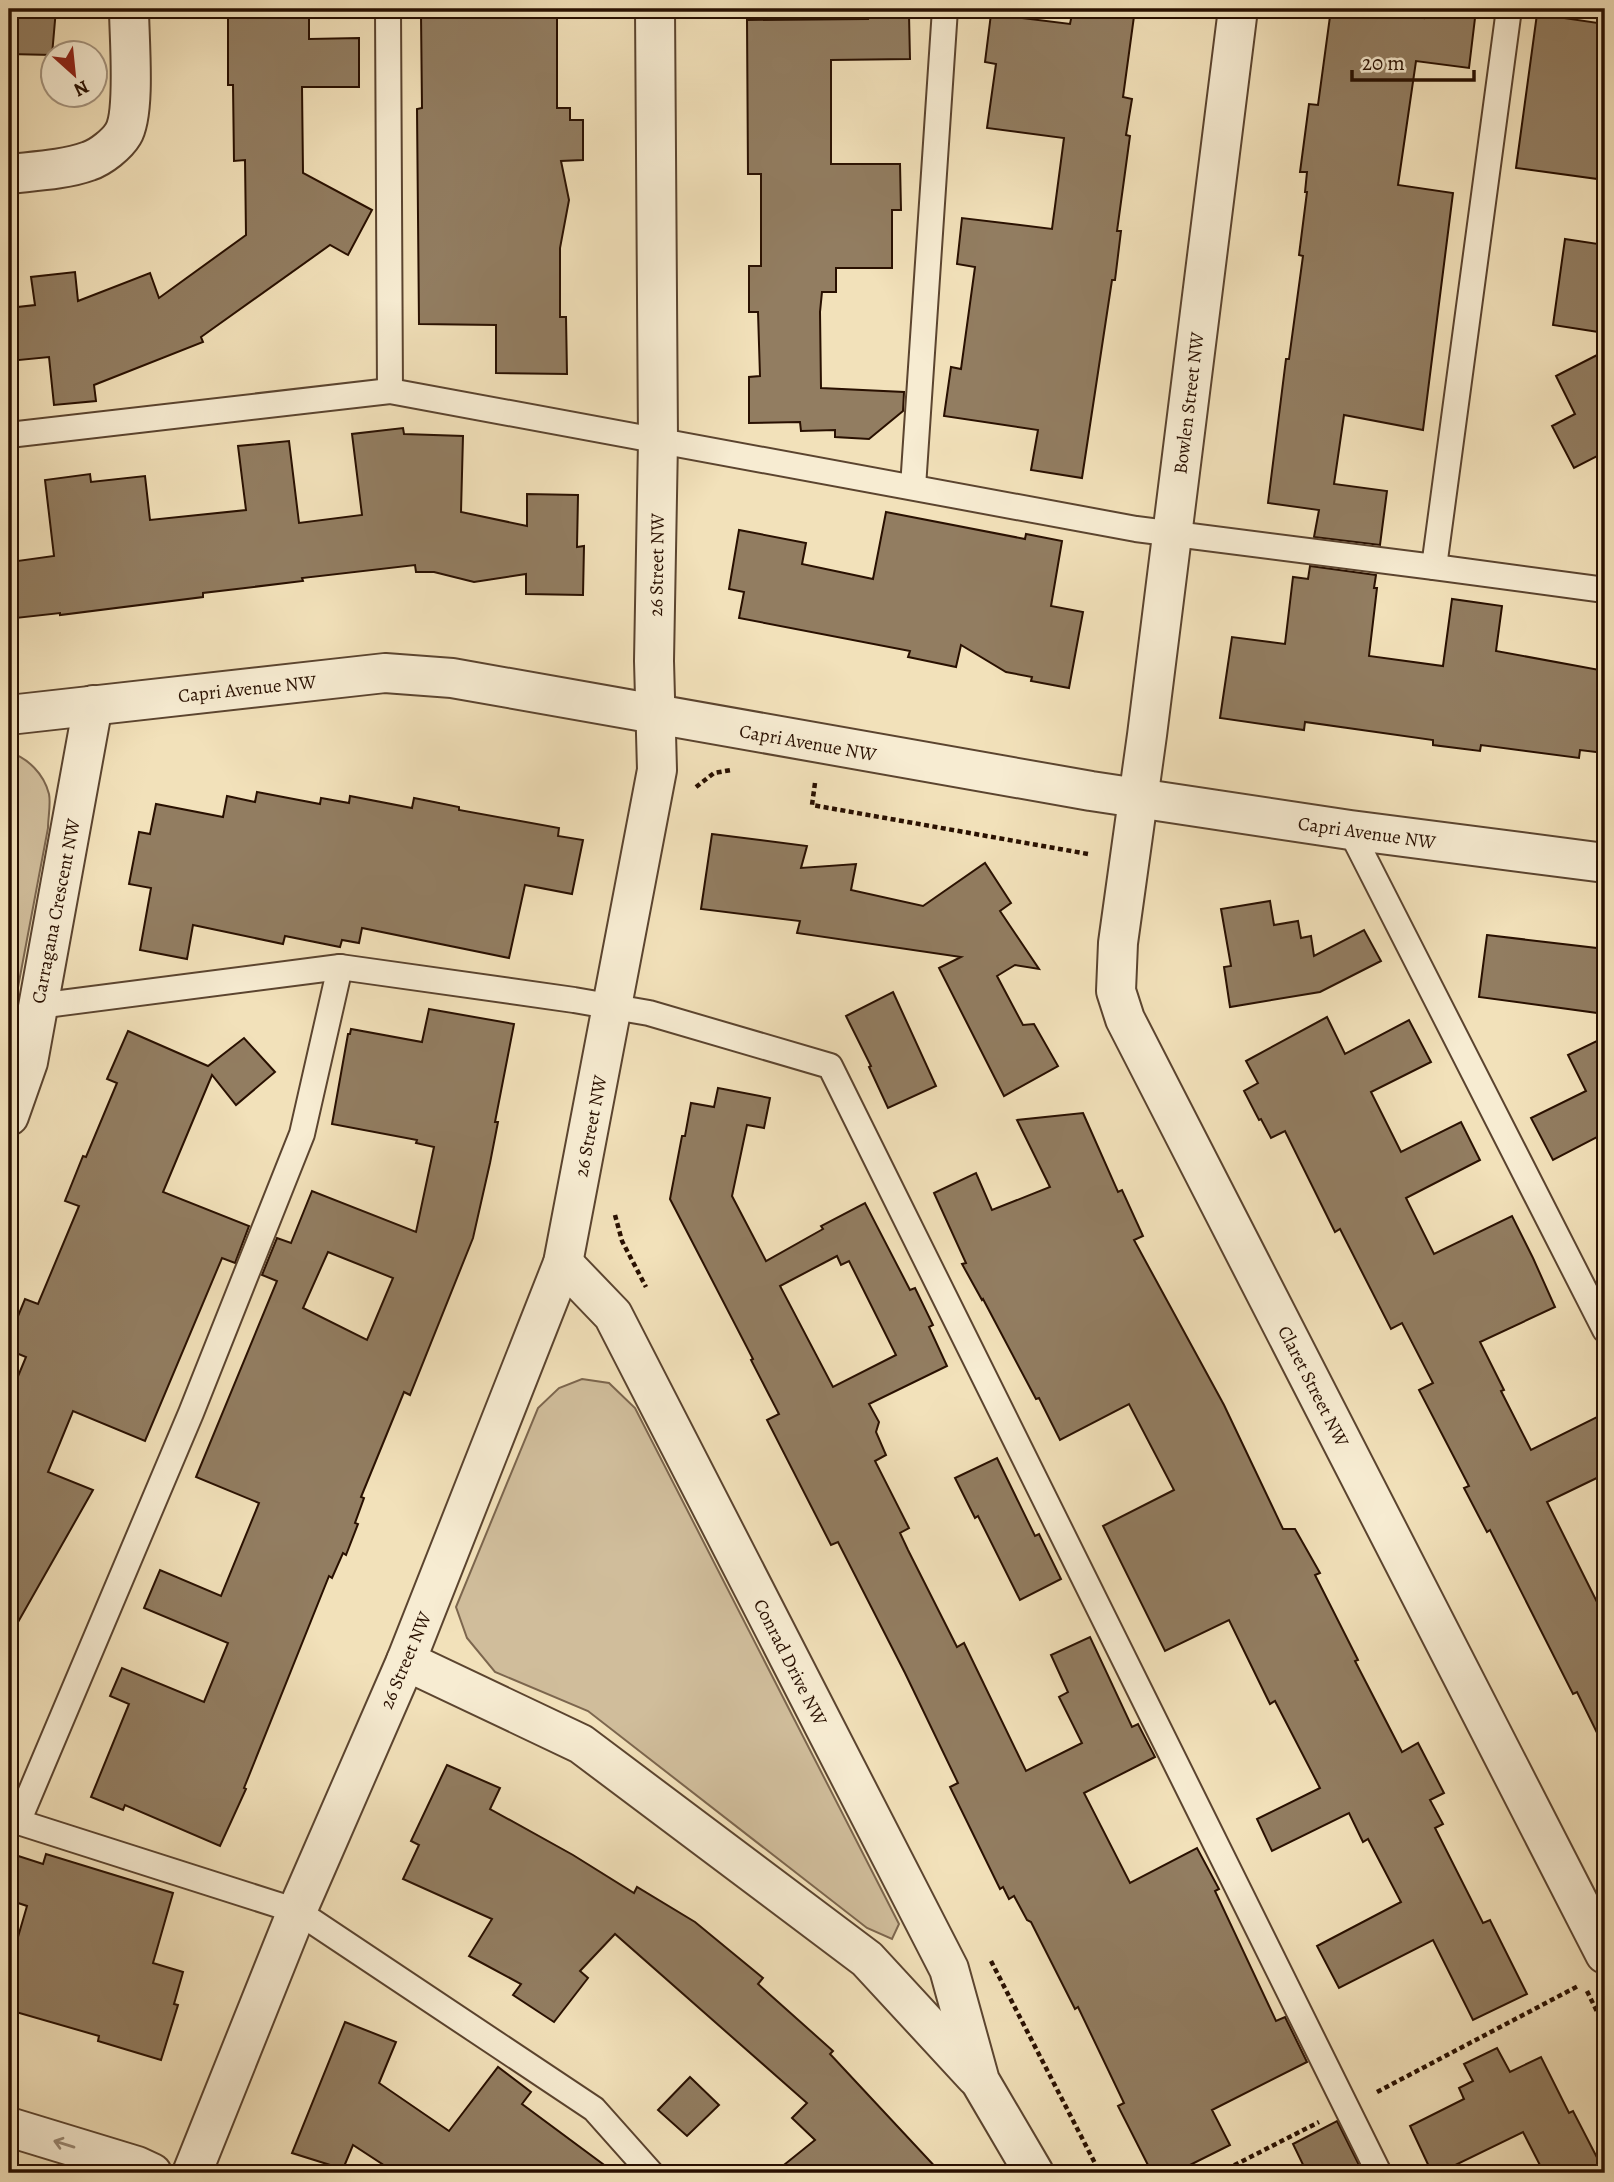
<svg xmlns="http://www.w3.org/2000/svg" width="1614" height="2182" font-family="Alegreya,serif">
<rect width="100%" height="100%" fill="#f2e1ba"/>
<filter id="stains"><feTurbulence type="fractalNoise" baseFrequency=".00286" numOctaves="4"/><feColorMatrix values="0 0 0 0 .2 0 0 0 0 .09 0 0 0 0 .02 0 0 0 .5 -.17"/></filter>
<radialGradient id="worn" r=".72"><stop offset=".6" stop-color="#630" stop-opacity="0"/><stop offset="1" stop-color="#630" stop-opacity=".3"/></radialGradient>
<g fill="#d0bd9b" stroke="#7c664e" stroke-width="2">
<path d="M9,752C28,758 44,774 49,794C51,804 48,818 48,828L9,1035Z"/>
<path d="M582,1379L609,1383L635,1408L899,1924L892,1939L867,1928L588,1711L495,1672L467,1638L456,1607L538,1408L559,1388Z"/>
</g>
<g fill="#927d61" stroke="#291001" stroke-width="2" fill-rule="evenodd">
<path d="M9,9H56L52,55L9,54Z"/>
<path d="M228,9H309V39L359,38V87H302L303,173L372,210L348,255L330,245L201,337L203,342L94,385L96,401L54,405L49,357L9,361V308L35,305L31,277L75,272L78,301L150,273L159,298L246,235L245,160L234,161L233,85H228Z"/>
<path d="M494,9H557V108H570V120H583V160L561,161L569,200L560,248V317H566L567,374L496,373V325L419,324L417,109L422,108L421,15L494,16Z"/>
<path d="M1073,9H1135L1123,97L1132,99L1126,135L1130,136L1117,231H1121L1115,280H1112L1082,478L1031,470L1038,430L944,416L951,367L961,369L975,267L957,264L962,218L1052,229L1064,138L987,128L996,64L985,62L991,14L1070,24Z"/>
<path d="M1331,9H1368L1424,18L1425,11L1475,18L1469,68L1416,61L1398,185L1453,193L1423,430L1344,415L1334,484L1387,491L1380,545L1314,537L1319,510L1268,503L1286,359H1289L1303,256L1299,255L1307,192H1305L1307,172H1300L1309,104L1318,105Z"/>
<path d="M1537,14L1605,24V180L1516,168Z"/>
<path d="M909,15L910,59L831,60V164H900L901,210H892V268H836V292H822L820,312L821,388L904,392L903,411L869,439L835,437V430L801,431L800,422L749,423V377L760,376L758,312H749V266H761V174H748L747,20L868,19V16Z"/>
<path d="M1565,239L1605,245V333L1553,325Z"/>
<path d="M1605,351V473L1597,456L1574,468L1552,426L1575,414L1556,376Z"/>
<path d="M403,428L404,434L463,436L461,512L527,526V494L578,495L577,547L584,546L583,595L526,594V574L474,582L434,572H416L415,565L302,578L303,581L203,593V597L60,615V613L16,618L10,562L54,556L45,480L90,474L91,482L145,476L150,520L246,510L238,446L289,441L299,523L362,515L352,434Z"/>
<path d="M886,512L1025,539L1026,534L1062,541L1051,606L1083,612L1069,688L1031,681L1032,677L1006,672L961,645L956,667L908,657L910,651L739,618L744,592L729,589L739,530L806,543L802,564L873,579Z"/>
<path d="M1310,566L1376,575L1374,588H1377L1369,656L1443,666L1452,599L1502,606L1496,651L1605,671V753L1580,750L1579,758L1481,745L1480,751L1433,745V740L1305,722L1304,730L1220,718L1232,637L1285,644L1293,577L1308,579Z"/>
<path d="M257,792L320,804L321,798L349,803L350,796L412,808L414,798L459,807V810L559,828L558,836L583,840L572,894L525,885L509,958L362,928L359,943L342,940L340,947L285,936L283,944L193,925L187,959L140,950L151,888L129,884L139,832L150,834L156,804L223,817L227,796L255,802Z"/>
<path d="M712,834L807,846L801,868L856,864L851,890L923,906L985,863L1011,903L1000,911L1039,969L1015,965L997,976L1023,1025L1034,1024L1058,1066L1004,1096L939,968L961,957L797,933L800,921L701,909Z"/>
<path d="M1270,901L1274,925L1298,921L1301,938L1311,936L1314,956L1364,930L1381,961L1320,992L1230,1007L1224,967L1231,966L1221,909Z"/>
<path d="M1487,935L1605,949V1014L1479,997Z"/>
<path d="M893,992L936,1086L888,1108L869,1067L871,1066L846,1016Z"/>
<path d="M429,1009L514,1024L495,1122H498L490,1163L473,1238L410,1395L404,1392L361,1497L364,1498L355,1523L358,1524L346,1555L343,1553L332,1578L329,1576L244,1788L246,1789L220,1846L125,1805L123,1810L91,1797L129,1704L110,1696L122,1668L204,1702L228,1643L144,1608L160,1570L221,1596L259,1503L196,1477L277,1281L262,1275L277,1238L291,1243L312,1191L416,1232L434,1147L416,1143L417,1140L332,1124L348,1034H350L351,1029L422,1042ZM328,1252L393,1278L367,1340L303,1308Z"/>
<path d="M1327,1017L1345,1054L1409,1020L1431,1062L1371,1092L1401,1152L1461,1122L1480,1160L1406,1198L1434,1254L1512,1216L1533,1258L1555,1307L1480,1342L1504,1390L1501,1391L1531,1450L1605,1413V1474L1547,1502L1605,1618V1749L1577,1692L1573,1694L1490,1530L1487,1532L1464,1488L1469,1486L1419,1390L1433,1383L1402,1323L1391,1329L1340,1229L1335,1232L1285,1131L1271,1138L1261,1119L1259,1120L1244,1091L1258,1083L1246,1061Z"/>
<path d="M128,1031L208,1066L244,1038L275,1072L236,1105L212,1075L163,1192L249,1226L235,1263L222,1258L145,1441L73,1411L48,1472L93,1490L9,1638V1398L26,1357L9,1350V1338L25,1299L38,1304L79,1206L65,1201L83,1156L86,1157L117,1083L107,1079Z"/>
<path d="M1605,1037V1133L1553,1160L1531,1118L1586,1091L1568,1055Z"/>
<path d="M718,1088L770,1098L764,1128L747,1125L732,1196L766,1261L823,1229L821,1226L865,1203L910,1290L915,1288L933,1325L929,1327L947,1366L869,1404L879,1422L876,1432L886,1455L875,1461L909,1528L900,1533L908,1550L957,1647L964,1643L1026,1771L1082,1743L1059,1697L1068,1692L1051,1655L1090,1637L1132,1727L1138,1724L1155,1757L1084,1793L1130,1883L1197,1848L1219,1889L1215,1891L1276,2021L1285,2017L1307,2062L1212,2110L1230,2145L1174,2173H1152L1118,2106L1124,2103L1078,2007L1075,2009L1031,1922L1027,1920L1014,1896L1009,1899L1003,1887L1000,1889L950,1787L958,1783L905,1673L838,1542L831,1545L767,1420L779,1414L751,1360L753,1359L670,1199L682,1136H685L691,1103L714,1107ZM837,1256L841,1265L849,1261L896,1355L833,1387L780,1286Z"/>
<path d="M1083,1113L1118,1192L1122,1190L1143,1236L1134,1240L1224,1405L1283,1529H1295L1320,1573L1315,1575L1358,1660L1355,1661L1402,1752L1418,1743L1444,1793L1430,1800L1443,1824L1435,1828L1483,1923L1490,1920L1527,1994L1473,2020L1433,1940L1339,1988L1317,1946L1401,1902L1368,1839L1363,1842L1349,1813L1272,1851L1257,1819L1320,1788L1275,1701L1270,1704L1229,1620L1165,1651L1103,1526L1174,1490L1129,1404L1060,1440L1039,1398L1036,1399L983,1299L982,1300L962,1264L966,1263L934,1193L976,1173L992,1210L1050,1187L1017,1120Z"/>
<path d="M997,1458L1035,1536L1039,1534L1061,1579L1020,1600L978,1516L975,1518L955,1478Z"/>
<path d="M447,1765L500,1788L490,1809L573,1855L634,1893L637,1887L695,1922L763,1978L758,1984L833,2051L830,2054L941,2173H774L815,2140L792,2118L807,2103L615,1934L580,1971L588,1978L554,2022L513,1995L521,1984L469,1956L492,1919L403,1879L419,1845L411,1841Z"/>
<path d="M9,1853L43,1864L46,1854L173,1893L153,1963L183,1972L174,2004L178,2005L161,2060L98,2041L99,2036L9,2010V1968L27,1906L9,1900Z"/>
<path d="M345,2022L396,2042L379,2083L449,2131L498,2067L531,2092L522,2104L615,2173H396L353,2145L343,2169L292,2153Z"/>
<path d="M1497,2048L1510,2072L1541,2057L1569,2113L1573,2111L1605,2173H1544L1523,2132L1439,2173H1432L1410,2126L1464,2099L1459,2088L1473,2081L1464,2064Z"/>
<path d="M690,2077L719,2105L687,2136L658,2110Z"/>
<path d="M1337,2121L1363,2173H1307L1293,2144Z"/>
</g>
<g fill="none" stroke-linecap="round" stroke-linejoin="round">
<g stroke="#5b442f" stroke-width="28">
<g id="service">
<path d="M388,9L390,391"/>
<path d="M9,435L390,391L1136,529L1434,567L1509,9"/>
<path d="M913,487L945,9"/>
<path d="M1434,567L1605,590"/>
<path d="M1350,830L1605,1330"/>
<path d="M38,1006L340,967L574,1000L649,1013L830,1066L1379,2173"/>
<path d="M9,1819L297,1911L594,2109L651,2173"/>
<path d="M18,1822L191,1413L302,1134L340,967"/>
</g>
</g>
<g stroke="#5b442f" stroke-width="42">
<g id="minor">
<path d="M1238,9L1147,735L1118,943L1116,991L1125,1019L1605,1954"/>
<path d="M9,174C36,171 64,170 89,161C101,157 117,144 123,134C136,113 129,36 129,9"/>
<path d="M9,715L385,673L452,678L1091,791L1350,830L1605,863"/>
<path d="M9,1116L28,1062L93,705"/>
<path d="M563,1263L613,1315L949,1969L980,2081L1034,2173"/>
<path d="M406,1661L581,1744L867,1959L976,2077"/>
<path d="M192,2173L297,1911L406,1661L563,1263L657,770L654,661L658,441L655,9"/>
</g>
</g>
<g stroke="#5b442f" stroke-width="42">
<path id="tertiary" d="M9,2127L137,2166L152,2173"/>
</g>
<g stroke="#291001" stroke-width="4.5" stroke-dasharray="5 3.5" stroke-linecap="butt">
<path d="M815,783L812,805L1088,854"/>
<path d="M696,787L714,773L731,770"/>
<path d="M615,1215L622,1241L646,1287"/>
<path d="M991,1961L1100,2173"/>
<path d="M1587,1991L1605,2028"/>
<path d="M1377,2092L1580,1985"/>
<path d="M1219,2173L1319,2122"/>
</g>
<use href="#service" stroke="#f7ecd2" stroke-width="24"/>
<use href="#minor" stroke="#f7ecd2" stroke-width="38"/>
<use href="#tertiary" stroke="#f7ecd2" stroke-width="38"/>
</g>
<defs><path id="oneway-shaft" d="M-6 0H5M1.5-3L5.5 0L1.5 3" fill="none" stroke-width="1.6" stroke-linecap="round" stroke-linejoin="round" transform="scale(1.75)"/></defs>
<use stroke="#9a8974" href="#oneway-shaft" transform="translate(64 2144) rotate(-163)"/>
<g text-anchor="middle" stroke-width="5" stroke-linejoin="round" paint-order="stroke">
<g font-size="19" fill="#291001" stroke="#f7ecd2">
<text transform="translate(1188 403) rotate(-83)" y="7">Bowlen Street NW</text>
<text transform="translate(656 565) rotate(-89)" y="7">26 Street NW</text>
<text transform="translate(247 688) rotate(-6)" y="7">Capri Avenue NW</text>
<text transform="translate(808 742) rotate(10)" y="7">Capri Avenue NW</text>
<text transform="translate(1367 832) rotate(8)" y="7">Capri Avenue NW</text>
<text transform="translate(55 911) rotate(-79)" y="7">Carragana Crescent NW</text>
<text transform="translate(590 1126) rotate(-79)" y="7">26 Street NW</text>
<text transform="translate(1314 1386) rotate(63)" y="7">Claret Street NW</text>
<text transform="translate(405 1660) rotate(-67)" y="7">26 Street NW</text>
<text transform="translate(791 1662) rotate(63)" y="7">Conrad Drive NW</text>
</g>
</g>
<rect width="1614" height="2182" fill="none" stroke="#f2e1ba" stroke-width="35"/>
<rect x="10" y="10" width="1593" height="2161" fill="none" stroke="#291001" stroke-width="3.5"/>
<rect x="18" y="18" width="1579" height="2147" fill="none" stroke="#291001" stroke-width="2"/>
<g transform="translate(74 74) rotate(153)"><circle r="33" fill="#f7ecd2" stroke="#a5947e" stroke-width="2"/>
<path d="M0-5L12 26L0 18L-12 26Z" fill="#8f2418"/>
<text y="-10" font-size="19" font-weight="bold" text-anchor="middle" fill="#291001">N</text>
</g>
<path d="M1352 70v10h122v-10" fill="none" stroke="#291001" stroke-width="3.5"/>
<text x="1362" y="70" font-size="21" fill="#291001" stroke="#f7ecd2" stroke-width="5" paint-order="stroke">20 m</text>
<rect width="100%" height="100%" filter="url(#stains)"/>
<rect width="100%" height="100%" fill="url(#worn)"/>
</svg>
